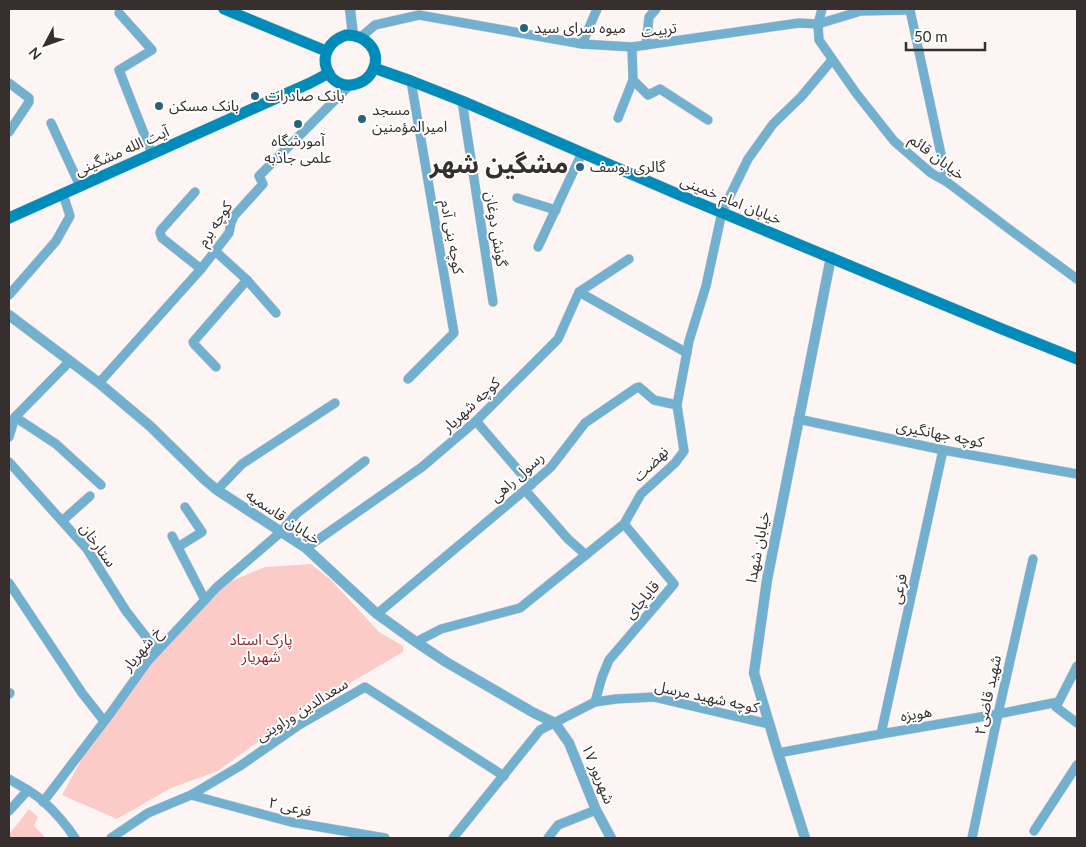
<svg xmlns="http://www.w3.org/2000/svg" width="1086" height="847" font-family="Lato,'Noto Sans Arabic',sans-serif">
<rect width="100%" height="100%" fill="#fdf5f4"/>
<g fill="#fccbc8">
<path d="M311,564L331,580L379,632L403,646V652L290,718L218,771L171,788L117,819L62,795L98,730L148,661L217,587L265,567Z"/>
<path d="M29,809L38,817L34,826L46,838H9V834L19,822Z"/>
</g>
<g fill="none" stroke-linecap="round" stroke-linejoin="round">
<g stroke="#d9d1d0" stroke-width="10">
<g id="minor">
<path d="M822,9L818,24L819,40L856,93L894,141L931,173L947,182L1013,232L1077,279"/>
<path d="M910,10L947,182"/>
<path d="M119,13L152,50L119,70L152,154"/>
<path d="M361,37L375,25L419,15L582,44L632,47L799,23L818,24L861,11L910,10"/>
<path d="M582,44L597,9"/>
<path d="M646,45L649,17L656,9"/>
<path d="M633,80L648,95L660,89L708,120"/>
<path d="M9,83L29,98V102L9,132"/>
<path d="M462,101L493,302"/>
<path d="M618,118L633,80L632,47"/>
<path d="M51,123L80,186"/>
<path d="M195,192L161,230L160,233L162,238L201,269"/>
<path d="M517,198L556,210"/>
<path d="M538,247L582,153"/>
<path d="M215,251L247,280L276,313"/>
<path d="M579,292L687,353"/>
<path d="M9,295L56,241L70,216L63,194"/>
<path d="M216,367L194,344L193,342L247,280"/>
<path d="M408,379L454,333L411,81"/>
<path d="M99,383L201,269L229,233L231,223L234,216L263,184L259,176L350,85"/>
<path d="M15,417L56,444L101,485"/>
<path d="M798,419L943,450L1077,474"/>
<path d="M476,421L531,485"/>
<path d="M9,437L15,417L70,361"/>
<path d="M9,462L87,549L126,611L157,651"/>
<path d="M217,490L242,464L335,403"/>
<path d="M525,490L568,539L586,555"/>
<path d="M62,521L90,496"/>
<path d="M172,536L205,600"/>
<path d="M178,547L202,532L185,507"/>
<path d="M306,548L422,467L476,421L558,339L579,292L629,259"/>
<path d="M9,583L82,693L104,721"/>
<path d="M377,614L525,490L551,467L585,423L636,388L639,387L654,400L677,405"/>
<path d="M416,642L441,629L520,608L624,524L641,494L675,463L684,451L677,405L689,341L706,286L722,212L748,159L773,124L801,97L832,60"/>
<path d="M1077,666L1056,707L1077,723"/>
<path d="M9,694L10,693"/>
<path d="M595,702L602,677L609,660L674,584L624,524"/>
<path d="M881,734L943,450"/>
<path d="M778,753L881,734L998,714L1058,702"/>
<path d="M9,779C20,786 33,792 43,801C54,811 67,826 75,838"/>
<path d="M191,795L291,822L385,838"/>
<path d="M43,802L110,714L148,661L217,587L281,532L296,514L365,461"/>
<path d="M9,811L28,790"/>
<path d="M1034,831L1077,765"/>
<path d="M111,838L148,813L191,795L240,766L299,725L365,687L504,776"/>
<path d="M453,838L540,730L595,702L616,699L654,697L769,724"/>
<path d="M548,838L558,825L596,810"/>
<path d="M972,838L998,714L1033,559"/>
</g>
</g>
<g stroke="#d9d1d0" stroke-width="11">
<g id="tertiary">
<path d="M350,9L353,35"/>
<path d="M9,315L99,383L150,426L205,480L217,490L306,548L377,614L416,642L446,662L534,713L555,723L569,743L596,810L611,838"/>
<path d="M805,838L778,753L754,673L767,580L831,257"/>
</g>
</g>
<g stroke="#d9d1d0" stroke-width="12">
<g id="secondary">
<path d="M224,9L326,51"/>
<path d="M346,35C366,35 382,51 373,70C370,76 365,81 359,83C328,96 308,48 346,35Z"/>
<path d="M374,68L411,81L462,101L682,196L1002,329L1077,359"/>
<path d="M9,218L310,83L329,73"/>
</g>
</g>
<use href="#minor" stroke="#71b0cf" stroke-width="9"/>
<use href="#tertiary" stroke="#71b0cf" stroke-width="10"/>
<use href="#secondary" stroke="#008cba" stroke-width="11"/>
</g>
<g fill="#29627c" stroke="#fff" stroke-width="2">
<circle cx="524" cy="28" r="5"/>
<circle cx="255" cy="96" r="5"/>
<circle cx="159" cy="106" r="5"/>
<circle cx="362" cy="119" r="5"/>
<circle cx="298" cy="124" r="5"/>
<circle cx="580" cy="167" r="5"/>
</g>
<g text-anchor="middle" stroke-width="4" stroke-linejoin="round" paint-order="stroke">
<g font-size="15" fill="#362f2e" stroke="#fff" text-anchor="start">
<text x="534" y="33">میوه سرای سید</text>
<text x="265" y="101">بانک صادرات</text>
<text x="169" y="111">بانک مسکن</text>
<text x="372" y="115">مسجد<tspan x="372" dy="17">امیرالمؤمنین</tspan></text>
<text x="298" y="146" text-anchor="middle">آمورشگاه<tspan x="298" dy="17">علمی جاذبه</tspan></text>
<text x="590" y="172">گالری یوسف</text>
</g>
<g font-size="15" fill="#362f2e" stroke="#fff">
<text transform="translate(659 30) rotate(-8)" y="5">تربیت</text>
<text transform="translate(122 151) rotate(-24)" y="5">آیت الله مشگینی</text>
<text transform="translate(937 157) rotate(37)" y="5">خیابان قائم</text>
<text transform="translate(731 200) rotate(22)" y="5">خیابان امام خمینی</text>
<text transform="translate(215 224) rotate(-57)" y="5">کوچه برم</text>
<text transform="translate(496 229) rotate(81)" y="5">گونش دوغان</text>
<text transform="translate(452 237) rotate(80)" y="5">کوچه بنی آدم</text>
<text transform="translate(471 405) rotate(-43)" y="5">کوچه شهریار</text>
<text transform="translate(940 434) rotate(11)" y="5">کوچه جهانگیری</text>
<text transform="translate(651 464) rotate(-45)" y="5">نهضت</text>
<text transform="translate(517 477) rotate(-42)" y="5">رسول راهی</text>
<text transform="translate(283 517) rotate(34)" y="5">خیابان قاسمیه</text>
<text transform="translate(98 545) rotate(54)" y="5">ستارخان</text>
<text transform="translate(758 547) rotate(-79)" y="5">خیابان شهدا</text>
<text transform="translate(899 589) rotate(-78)" y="5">فرعی</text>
<text transform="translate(642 600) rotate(-49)" y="5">قایاچای</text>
<text transform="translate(142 649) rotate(-50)" y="5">خ شهریار</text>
<text transform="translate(988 695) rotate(-78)" y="5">شهید قاضی۲</text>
<text transform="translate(707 697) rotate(12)" y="5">کوچه شهید مرسل</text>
<text transform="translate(302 710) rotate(-32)" y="5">سعدالدین وراوینی</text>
<text transform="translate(916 714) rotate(-9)" y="5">هویزه</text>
<text transform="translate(598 774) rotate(68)" y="5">۱۷ شهریور</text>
<text transform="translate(290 807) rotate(13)" y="5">فرعی ۲</text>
</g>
<g font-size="15" fill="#91222a" stroke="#fff">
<text x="261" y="645">پارک استاد<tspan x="261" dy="17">شهریار</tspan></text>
</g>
<g font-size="25" font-weight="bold" fill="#362f2e" stroke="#fff">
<text x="499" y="173">مشگین شهر</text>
</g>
</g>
<rect width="1086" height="847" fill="none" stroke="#362f2e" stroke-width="20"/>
<g transform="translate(45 45) rotate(229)" stroke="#ffffff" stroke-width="4" paint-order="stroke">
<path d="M0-4L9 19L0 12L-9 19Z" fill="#362f2e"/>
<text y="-8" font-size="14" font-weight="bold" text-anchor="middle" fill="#362f2e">N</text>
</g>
<path d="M906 42v8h79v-8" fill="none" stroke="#362f2e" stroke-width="2.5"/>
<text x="914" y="42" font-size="15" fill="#362f2e" stroke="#ffffff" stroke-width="4" paint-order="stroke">50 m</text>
</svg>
